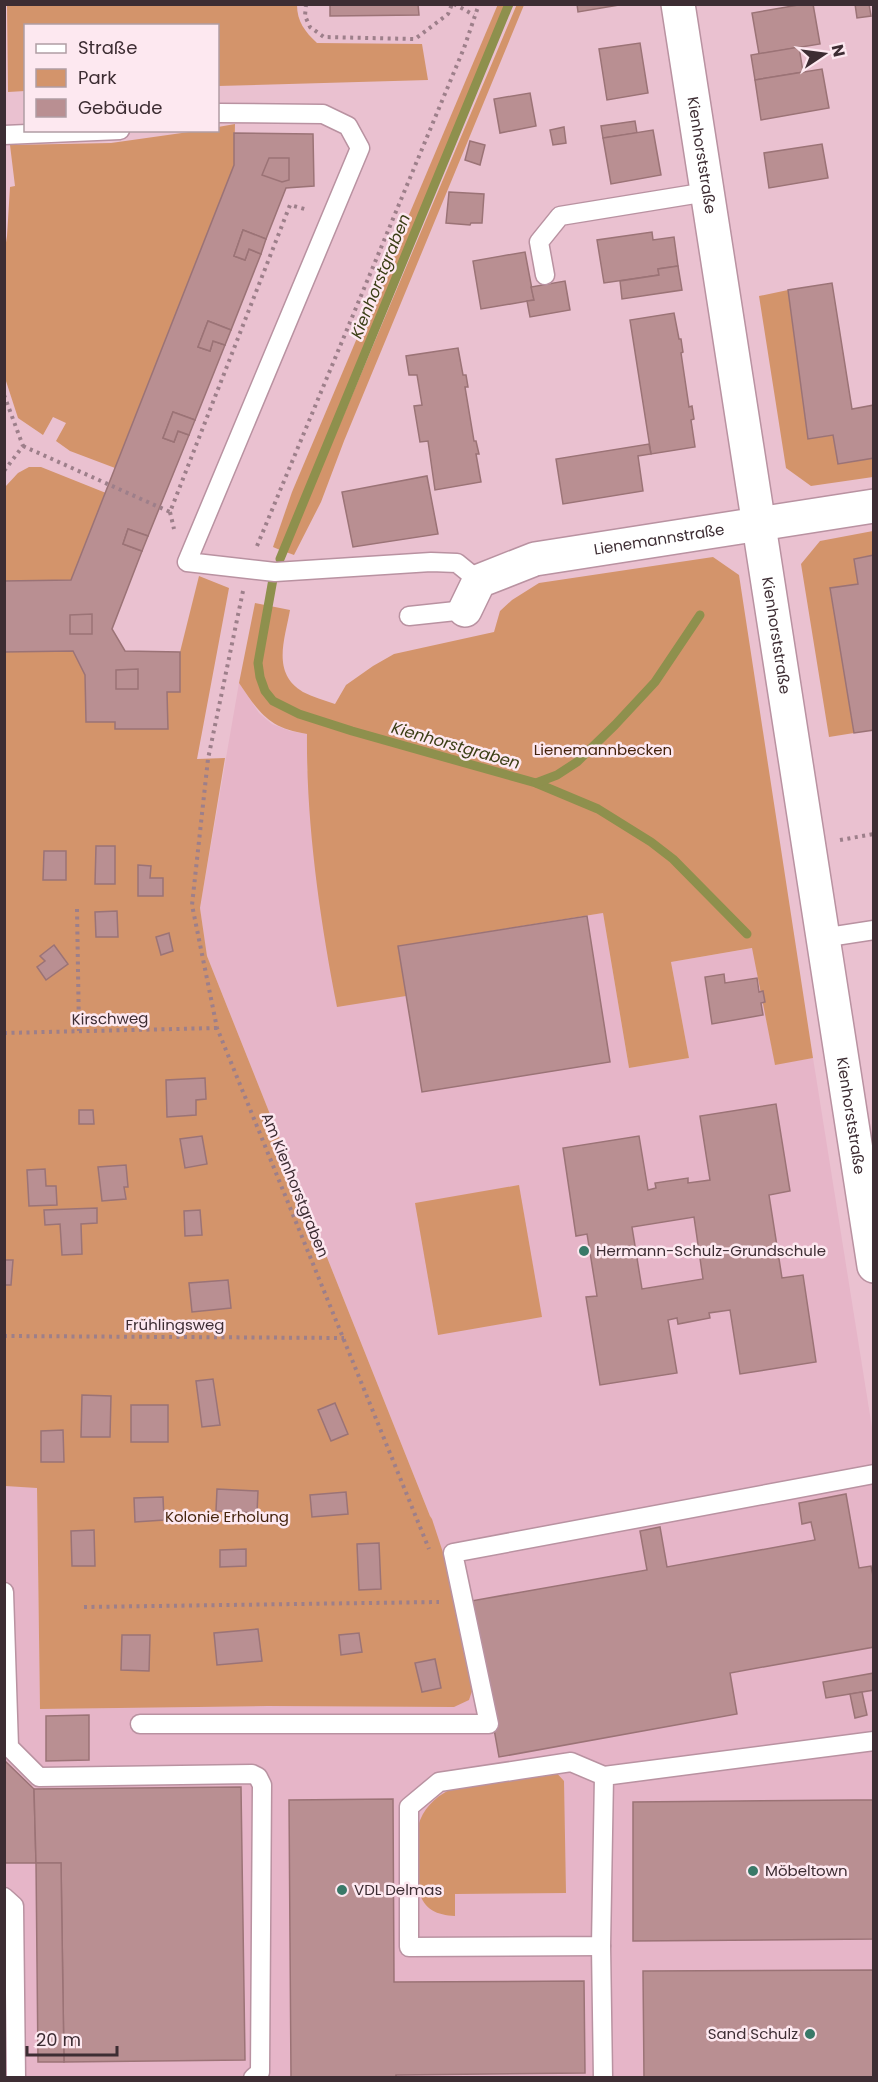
<svg xmlns="http://www.w3.org/2000/svg" width="878" height="2082" font-family="Poppins,sans-serif">
<rect width="100%" height="100%" fill="#eac1d0"/>
<path fill="#e6b5c8" d="M239,683L259,713L272,724L290,731L307,734V770L398,946L603,913L629,1068L689,1058L671,962L753,948L775,1064L813,1058L873,1434V2077L5,2078V1486L37,1487L40,1709L267,1706L454,1707L432,1519L430,1516L207,956L200,908Z"/>
<g fill="#d3946b">
<path d="M498,4L505,5L280,550L273,547L292,492Z"/>
<path d="M517,4L524,5L344,441L321,502L294,555L286,552Z"/>
<path d="M7,5H297C297,21 305,32 317,43L422,44L428,80L218,86V26H26L25,91L8,92Z"/>
<path d="M235,124L234,165L115,468L70,451L56,441L66,423L53,417L43,435L18,418L5,378V249L7,236L10,187L15,186L10,145L111,143L196,131L218,130V127Z"/>
<path d="M788,290L808,438L833,435L873,458V477L811,486L786,468L759,296Z"/>
<path d="M29,467H41L106,493L71,580L5,581V487L18,473Z"/>
<path d="M873,531V555L854,559L858,584L831,588L854,733L829,737L801,564L820,541Z"/>
<path d="M713,557L739,575L813,1058L775,1065L752,948L671,962L689,1058L629,1068L603,913L399,946L406,996L337,1007C320,920 306,823 307,734C269,728 260,714 239,683L255,603L290,610C285,639 271,673 303,692C313,697 324,700 335,704L346,685L373,666L394,654L494,632L500,611L512,600L539,583Z"/>
<path d="M199,576L229,588L197,759L225,758L200,908L207,956L430,1516L432,1519L451,1577L474,1685L469,1700L454,1707L267,1706L40,1709L37,1488L5,1486V652L73,651L85,675L86,722H115V729H167V692H180V652Z"/>
<path d="M519,1185L542,1317L438,1335L415,1203Z"/>
<path d="M553,1769L564,1781L566,1893L455,1894V1916C437,1915 424,1910 419,1891L418,1826C423,1809 434,1798 449,1790Z"/>
</g>
<g fill="none" stroke-linecap="round" stroke-linejoin="round">
<g stroke="#8e904d" stroke-width="9">
<path d="M280,559L509,4"/>
<path d="M273,579L258,663L260,677L265,691L273,701L299,714L352,731L536,783L598,809L651,842L673,859L747,934"/>
<path d="M536,783L557,775L577,762L615,725L655,682L700,615"/>
</g>
</g>
<g fill="#b98f92" stroke="#9b7376" stroke-width="1.5" fill-rule="evenodd">
<path d="M330,4H418L419,15L330,16Z"/>
<path d="M577,4H625L578,12Z"/>
<path d="M804,4H813L820,44L759,54L752,13Z"/>
<path d="M855,4H869L871,16L857,18Z"/>
<path d="M640,43L648,93L607,100L599,49Z"/>
<path d="M799,47L803,72L755,80L751,55Z"/>
<path d="M822,69L829,108L761,120L755,80Z"/>
<path d="M530,93L536,126L500,133L494,99Z"/>
<path d="M635,121L637,133L603,138L601,126Z"/>
<path d="M564,127L566,143L553,145L550,130Z"/>
<path d="M653,130L661,175L611,184L603,138Z"/>
<path d="M234,133L313,134L314,186L286,188L266,239L243,230L234,256L245,260L249,249L261,254L231,330L208,321L198,347L210,351L213,341L225,345L195,420L173,412L163,438L174,442L178,431L189,435L148,536L128,529L123,544L142,551L112,629L125,651L180,652V692H167L168,729H115V722H86L85,675L73,651L4,652V581L71,580L234,165Z"/>
<path d="M470,141L485,145L480,165L465,160Z"/>
<path d="M822,144L828,178L769,188L764,153Z"/>
<path d="M269,158H289V180L282,182L262,175Z"/>
<path d="M449,192L484,194L482,223H471L470,225L446,223Z"/>
<path d="M243,230L266,239L261,254L249,249L245,260L234,256Z"/>
<path d="M652,232L653,240L674,237L678,266L658,269L659,275L604,283L597,240Z"/>
<path d="M525,252L534,300L481,309L473,261Z"/>
<path d="M678,266L682,290L622,299L620,281L659,275L658,269Z"/>
<path d="M565,281L570,310L530,317L527,301L534,300L531,287Z"/>
<path d="M832,283L852,409L874,405V458L838,464L833,435L808,439L788,290Z"/>
<path d="M674,313L679,339H681L683,352L681,353L689,407L692,406L694,419L691,420L695,447L651,454L630,320Z"/>
<path d="M208,321L231,330L225,345L213,341L210,351L198,347Z"/>
<path d="M458,348L463,375H466L468,387H465L474,441H476L479,454H476L481,482L435,490L428,441L420,442L414,406L422,405L417,375H409L406,356Z"/>
<path d="M173,412L195,420L189,435L178,431L174,442L163,438Z"/>
<path d="M649,444L651,454L638,456L643,491L563,504L556,459Z"/>
<path d="M427,476L438,534L353,547L342,492Z"/>
<path d="M128,529L148,536L142,551L123,544Z"/>
<path d="M874,555V730L854,733L830,588L858,584L854,559Z"/>
<path d="M92,614V634H70V615Z"/>
<path d="M138,669V689H116V670Z"/>
<path d="M96,846H115V884H95Z"/>
<path d="M44,851H66V880H43Z"/>
<path d="M138,865L151,866L150,878H163V896H138Z"/>
<path d="M117,911L118,937H96L95,912Z"/>
<path d="M587,916L610,1062L422,1092L398,946Z"/>
<path d="M169,933L173,951L161,955L156,937Z"/>
<path d="M54,945L68,964L46,980L37,967L45,961L40,956Z"/>
<path d="M724,974L725,983L757,978L759,992L763,991L765,1002L761,1003L763,1015L712,1024L705,977Z"/>
<path d="M205,1078L206,1099L196,1100V1115L167,1117L166,1080Z"/>
<path d="M776,1104L790,1191L769,1195L782,1278L803,1275L816,1362L740,1374L730,1310L709,1313L710,1318L678,1324L677,1318L668,1320L677,1373L600,1385L586,1297L597,1296L587,1234L576,1236L563,1148L639,1136L648,1190L656,1188L655,1183L688,1178V1183L710,1180L700,1116ZM694,1217L703,1279L642,1289L632,1227Z"/>
<path d="M79,1110H93L94,1124H79Z"/>
<path d="M202,1136L207,1164L185,1168L180,1139Z"/>
<path d="M126,1165L128,1187H124L126,1199L102,1201L98,1167Z"/>
<path d="M45,1169L46,1186H56L57,1205L29,1206L27,1170Z"/>
<path d="M97,1208V1223L81,1224L82,1254L62,1255L60,1224L45,1225L44,1210Z"/>
<path d="M200,1210L202,1235L185,1236L184,1211Z"/>
<path d="M4,1260H13L11,1285H4Z"/>
<path d="M228,1280L231,1308L192,1312L189,1283Z"/>
<path d="M213,1379L220,1425L202,1427L196,1381Z"/>
<path d="M82,1395L111,1396L110,1437H81Z"/>
<path d="M335,1403L348,1434L331,1441L318,1410Z"/>
<rect x="131" y="1405" width="37" height="37"/>
<path d="M63,1430L64,1462H41V1431Z"/>
<path d="M217,1489L258,1491L257,1513L216,1511Z"/>
<path d="M346,1492L348,1514L312,1517L310,1495Z"/>
<path d="M846,1494L859,1568L871,1566L874,1581V1647L730,1673L737,1714L499,1757L471,1601L647,1570L640,1531L660,1527L667,1567L815,1540L811,1522L802,1524L799,1503Z"/>
<path d="M163,1497L164,1520L135,1522L134,1498Z"/>
<path d="M94,1530L95,1566H72L71,1531Z"/>
<path d="M379,1543L381,1589L359,1590L357,1544Z"/>
<path d="M246,1549V1566L220,1567V1550Z"/>
<path d="M258,1629L262,1661L217,1665L214,1633Z"/>
<path d="M359,1633L362,1652L341,1655L339,1635Z"/>
<path d="M122,1635H150L149,1671L121,1670Z"/>
<path d="M435,1659L441,1688L422,1692L415,1663Z"/>
<path d="M874,1673V1690L826,1698L823,1682Z"/>
<path d="M862,1692L867,1715L855,1718L850,1694Z"/>
<path d="M89,1715V1760L46,1761V1716Z"/>
<path d="M4,1760L34,1789L36,1863H4Z"/>
<path d="M241,1787L245,2060L64,2062L61,1863H36L34,1789Z"/>
<path d="M393,1799L394,1982L584,1981L585,2073L396,2075V2078H291L289,1800Z"/>
<path d="M855,1800H874V1939L633,1941V1802Z"/>
<path d="M36,1863H61L64,2062H38Z"/>
<path d="M874,1970V2078H644L643,1971Z"/>
</g>
<g fill="none" stroke-linecap="round" stroke-linejoin="round">
<g stroke="#b992a1" stroke-width="21">
<g id="service">
<path d="M218,113L323,114L348,126L360,148L187,562L275,572L431,562L457,563L479,581"/>
<path d="M4,135L120,130"/>
<path d="M545,275L539,242L560,216L707,192"/>
<path d="M409,616L465,610"/>
<path d="M822,938L874,930"/>
<path d="M4,1592L9,1747L39,1777L252,1774L258,1777L262,1785L260,2072L253,2078"/>
<path d="M140,1724H489L453,1553L874,1474"/>
<path d="M604,1776L601,1946L409,1947V1807L439,1782L571,1762L604,1776L874,1741"/>
<path d="M4,1897L14,1906L16,2078"/>
<path d="M601,1946L603,2078"/>
</g>
</g>
<g stroke="#b992a1" stroke-width="36">
<g id="minor">
<path id="s1" d="M678,4L874,1266"/>
<path id="s2" d="M465,610L479,581L535,559L874,506"/>
</g>
</g>
<g stroke="#9d7f8a" stroke-width="4" stroke-dasharray="3 4.5" stroke-linecap="butt">
<path d="M306,4L305,16L310,27L324,37L415,39L448,14L452,4"/>
<path d="M454,4L474,15"/>
<path d="M4,395L23,446L4,471"/>
<path d="M23,446L170,512L290,205L308,210"/>
<path d="M170,512L174,529"/>
<path d="M257,546L464,48L479,4"/>
<path d="M243,591L208,759L192,905L217,1028L429,1549"/>
<path d="M840,840L874,834"/>
<path d="M77,909L79,1031"/>
<path d="M4,1033L217,1028"/>
<path d="M4,1336L344,1338"/>
<path d="M84,1607L439,1602"/>
</g>
<use href="#service" stroke="#fff" stroke-width="18"/>
<use href="#minor" stroke="#fff" stroke-width="33"/>
</g>
<g fill="#397968" stroke="#fde8f0" stroke-width="2">
<circle cx="584" cy="1251" r="6"/>
<circle cx="753" cy="1871" r="6"/>
<circle cx="342" cy="1890" r="6"/>
<circle cx="810" cy="2034" r="6"/>
</g>
<g text-anchor="middle" stroke-width="5" stroke-linejoin="round" paint-order="stroke">
<g font-size="15" fill="#3d2d33" stroke="#fde8f0">
<text dy="5" stroke="none"><textPath href="#s1" startOffset="153">Kienhorststraße</textPath></text>
<text dy="5" stroke="none"><textPath href="#s2" startOffset="218">Lienemannstraße</textPath></text>
<text dy="5" stroke="none"><textPath href="#s1" startOffset="639">Kienhorststraße</textPath></text>
<text transform="translate(110 1019) rotate(-1)" y="5">Kirschweg</text>
<text dy="5" stroke="none"><textPath href="#s1" startOffset="1125">Kienhorststraße</textPath></text>
<text transform="translate(295 1185) rotate(68)" y="5">Am Kienhorstgraben</text>
<text x="175" y="1330">Frühlingsweg</text>
</g>
<g font-size="15" fill="#45240d" stroke="#fde8f0">
<text x="603" y="755">Lienemannbecken</text>
<text x="227" y="1522">Kolonie Erholung</text>
</g>
<g font-size="15" fill="#3d2d33" stroke="#fde8f0" text-anchor="start">
<text x="596" y="1256">Hermann-Schulz-Grundschule</text>
<text x="765" y="1876">Möbeltown</text>
<text x="354" y="1895">VDL Delmas</text>
<text x="798" y="2039" text-anchor="end">Sand Schulz</text>
</g>
<g font-size="16" font-style="italic" fill="#3b3e15" stroke="#fde8f0">
<text transform="translate(380 276) rotate(-68)" y="6">Kienhorstgraben</text>
<text transform="translate(456 745) rotate(16)" y="6">Kienhorstgraben</text>
</g>
</g>
<rect width="878" height="2082" fill="none" stroke="#3d2d33" stroke-width="12"/>
<rect x="24" y="24" width="195" height="108" fill="#fde8f0" stroke="#b09da4" stroke-width="1.5"/>
<rect x="36" y="44" width="30" height="9" fill="#ffffff" stroke="#b09da4" stroke-width="1.5"/>
<text x="78" y="54" font-size="18" fill="#3d2d33">Straße</text>
<rect x="36" y="69" width="30" height="18" fill="#d3946b" stroke="#b09da4" stroke-width="1.5"/>
<text x="78" y="84" font-size="18" fill="#3d2d33">Park</text>
<rect x="36" y="99" width="30" height="18" fill="#b98f92" stroke="#b09da4" stroke-width="1.5"/>
<text x="78" y="114" font-size="18" fill="#3d2d33">Gebäude</text>
<g transform="translate(824 54) rotate(77)" stroke="#fde8f0" stroke-width="4.5" paint-order="stroke">
<path d="M0-4.5L10 22L0 15L-10 22Z" fill="#3d2d33"/>
<text y="-9" font-size="16" font-weight="bold" text-anchor="middle" fill="#3d2d33">N</text>
</g>
<path d="M27 2046v9h90v-9" fill="none" stroke="#3d2d33" stroke-width="3"/>
<text x="36" y="2046" font-size="18" fill="#3d2d33" stroke="#fde8f0" stroke-width="4.5" paint-order="stroke">20 m</text>
</svg>
